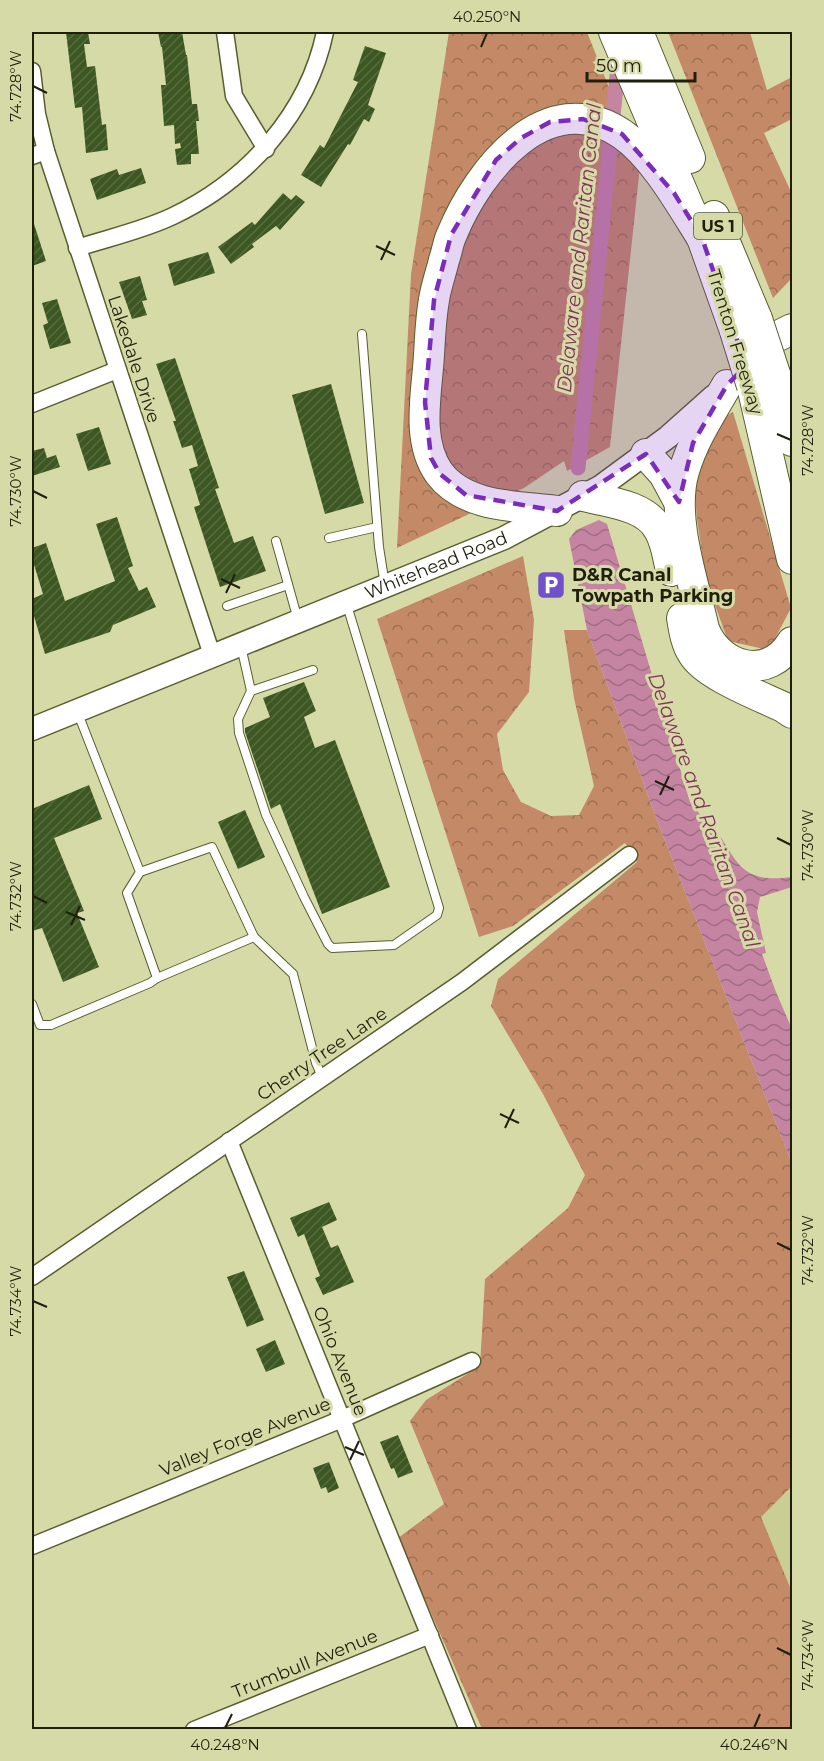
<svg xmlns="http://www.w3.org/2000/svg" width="824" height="1761" font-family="Montserrat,sans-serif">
<defs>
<pattern id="forest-crowns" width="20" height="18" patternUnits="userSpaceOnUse" patternTransform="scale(1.5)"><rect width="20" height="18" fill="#c48966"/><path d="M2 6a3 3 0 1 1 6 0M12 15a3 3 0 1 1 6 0" fill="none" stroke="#9f7052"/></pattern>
<pattern id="water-waves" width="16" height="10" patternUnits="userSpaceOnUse" patternTransform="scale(1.5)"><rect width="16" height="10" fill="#c584a1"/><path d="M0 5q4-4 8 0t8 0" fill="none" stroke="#9f6c82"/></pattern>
<pattern id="building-hatch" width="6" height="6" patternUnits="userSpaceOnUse" patternTransform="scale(1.5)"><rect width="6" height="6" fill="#3c5721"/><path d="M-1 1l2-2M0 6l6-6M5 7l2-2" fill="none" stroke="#566b3f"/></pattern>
</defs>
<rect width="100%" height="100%" fill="#d6daa7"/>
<path fill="#cace94" d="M792,1486V1592L760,1517Z"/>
<g fill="url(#forest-crowns)">
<path d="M449,32H587L640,166L610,447L567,471L564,461L524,488L397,548L411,274Z"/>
<path d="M668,32H750L767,90L792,77V119L764,133L792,194V278L773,298Z"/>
<path d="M733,412L791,608L769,650L728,641L706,580L697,519L694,484L721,419Z"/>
<path d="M523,556L534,620L529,692L497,734L503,770L521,802L551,816L579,815L594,786L574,698L564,630H587L660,828L792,1164V1486L761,1517L792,1592V1729H482L398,1538L444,1504L410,1421L426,1400L480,1366L485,1279L568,1208L585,1175L543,1094L491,1006L498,979L637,862L625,843L513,926L479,937L377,619Z"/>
</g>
<path fill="url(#water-waves)" d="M599,520L607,524L690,802L712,829H716C739,867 744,883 792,877V887L760,897L757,912L766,953L762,954L776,992L792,1029V1164L660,828L587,630L569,539L576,530Z"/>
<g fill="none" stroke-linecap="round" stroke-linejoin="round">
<path stroke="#c584a1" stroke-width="15" d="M578,468L619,56"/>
</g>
<g fill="url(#building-hatch)">
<path d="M66,32H88L90,44H84L87,67L95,66L102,125L106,124L108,150L86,153L82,107L75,108Z"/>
<path d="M158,32H182L186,55H187L192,104H197L199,121H196L199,154H191V164L177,165L175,149L181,148L180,143L175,144L174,125L164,126L161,85H166L162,47H161Z"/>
<path d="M365,46L386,53L368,105L375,109L369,122L364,119L350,145L348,144L321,187L301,175L320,145L324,148L358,82L353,80Z"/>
<path d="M141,168L146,183L97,200L90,179L117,169L119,175Z"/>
<path d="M283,193L291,200L296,195L305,202L280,230L276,226L252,244L254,247L231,264L218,247L252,222L255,225Z"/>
<path d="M34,224L46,261L32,266V225Z"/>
<path d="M208,252L215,273L174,286L168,264Z"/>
<path d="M140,276L147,300L142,301L147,315L132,319L119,282Z"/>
<path d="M57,299L71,343L50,349L43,325L48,323L42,303Z"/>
<path d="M175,358L219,488L215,489L234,543L253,536L266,571L220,587L194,507L200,505L189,469L198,466L192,445L182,448L173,421H176L156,364Z"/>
<path d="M331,384L364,503L325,514L292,395Z"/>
<path d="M99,427L111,464L88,471L76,434Z"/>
<path d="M44,448L47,458L56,455L60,467L32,476V451Z"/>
<path d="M117,517L133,566L128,568L139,591L147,587L156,607L113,625L110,632L45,654L32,609V599L43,594L32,558V548L46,543L65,601L115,581L96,524Z"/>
<path d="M304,682L316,711L304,717L315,748L335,740L390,887L322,914L280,804L271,809L245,732V728L270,717L263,698Z"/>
<path d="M89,785L102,819L54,838L84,911L77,913L99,967L63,982L42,928L32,931V809Z"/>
<path d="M245,810L265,857L238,869L218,822Z"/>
<path d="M329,1202L337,1220L322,1227L331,1248L338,1245L354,1282L323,1295L315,1278L320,1276L304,1234L298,1237L290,1218Z"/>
<path d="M244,1271L264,1320L247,1327L227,1277Z"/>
<path d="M275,1340L285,1364L266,1372L256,1349Z"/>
<path d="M398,1435L413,1472L398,1478L394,1468L391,1469L380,1442Z"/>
<path d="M329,1462L339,1488L328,1493L326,1487L321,1489L313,1468Z"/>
</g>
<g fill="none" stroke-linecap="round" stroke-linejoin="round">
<g stroke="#5b5d2f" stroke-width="10">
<g id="service">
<path d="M362,334L379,547L385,585"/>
<path d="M329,538L377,527"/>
<path d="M276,541L298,620"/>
<path d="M227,606L288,585"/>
<path d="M241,646L251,691L238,719L239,733L266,815L304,897L328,944L332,948L394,945L437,915L439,908L346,602"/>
<path d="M251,691L313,670"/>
<path d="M140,872L212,847L254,937L293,974L316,1063L322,1077"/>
<path d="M157,978L254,937"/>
<path d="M32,1004L40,1025H51L150,983L157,978L127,893L140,872L77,711"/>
</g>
</g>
<g stroke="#5b5d2f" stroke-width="19">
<g id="minor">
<path d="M225,32L234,96L266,149"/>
<path d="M32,71L37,114L46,151L212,655"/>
<path d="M32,156L46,151"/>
<path d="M77,248C108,238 144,230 173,216C247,181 308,114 325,32"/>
<path d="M32,404L117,370"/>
<path d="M229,1141L468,1730"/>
<path d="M32,1277L462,982L629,855"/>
<path d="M32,1546L342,1419L472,1361"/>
<path d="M194,1730L430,1635"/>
</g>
</g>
<g stroke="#5b5d2f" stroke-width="25">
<g id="secondary">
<path id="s1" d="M32,729L504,538L600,487L668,437L714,396"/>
</g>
</g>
<g stroke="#5b5d2f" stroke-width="32">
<g id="motorway">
<path d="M614,32L702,238L735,331"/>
<path d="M638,32L690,158"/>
<path d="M714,216L757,319"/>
<path d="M774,338L792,329"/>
<path d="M775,374L792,441"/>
<path d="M727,385C711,413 693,440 684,471C670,517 694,583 704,629C720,669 768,681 792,642"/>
<path d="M752,386L792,559"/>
<path d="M646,454L664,474L679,502"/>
<path d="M583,496C608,502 646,505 659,530C666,542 668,557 671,571"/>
<path d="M557,511C518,506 465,508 439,473C418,443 425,402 428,368C430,345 430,322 434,300C436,286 441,273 444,260C447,252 448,242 452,234C478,171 546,83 622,134C654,156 681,205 702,238"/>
<path d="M682,618C684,630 686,644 693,654C705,675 760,696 783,707L792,713"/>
</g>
</g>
<use href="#service" stroke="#fff" stroke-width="8"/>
<use href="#minor" stroke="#fff" stroke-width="16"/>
<use href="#secondary" stroke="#fff" stroke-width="22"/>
<use href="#motorway" stroke="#fff" stroke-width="30"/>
<g stroke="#5b5d2f" stroke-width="32" stroke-linecap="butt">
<g id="motorway-bridge">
<path d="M757,319L775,374"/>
<path d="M735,331L752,386"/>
</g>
</g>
<use href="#motorway-bridge" stroke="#fff" stroke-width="30"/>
</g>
<path fill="#7b2cbf" fill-opacity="0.2" stroke="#7b2cbf" stroke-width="4.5" stroke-dasharray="12 8" stroke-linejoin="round" d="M583,119L622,134L674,193L702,238L746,366L727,385L693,443L679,502L646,454L557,511L466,495L440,474L431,458L425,402L434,300L451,235L496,160L521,138L550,122Z"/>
<path fill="none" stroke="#1f200c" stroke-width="2" d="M481,47L487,33M33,86L47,93M376,246L395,255M381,260L390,241M777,434L791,440M33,491L47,498M221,579L240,588M226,593L235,574M655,781L674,790M660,795L669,776M777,838L791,845M33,896L47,903M66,912L85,920M71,925L80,906M500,1114L519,1123M505,1128L514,1109M777,1243L791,1250M33,1301L47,1307M345,1447L364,1455M350,1460L359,1441M777,1648L791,1655M225,1728L232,1714M754,1728L760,1714"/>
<defs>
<g id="parking-square" transform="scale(1.5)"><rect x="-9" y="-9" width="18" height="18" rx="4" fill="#7151ca" stroke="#d6daa7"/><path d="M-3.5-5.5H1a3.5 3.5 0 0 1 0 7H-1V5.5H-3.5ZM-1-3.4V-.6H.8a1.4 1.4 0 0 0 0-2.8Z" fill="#fff"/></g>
</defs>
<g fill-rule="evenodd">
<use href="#parking-square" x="551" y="585"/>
</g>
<g text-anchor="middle" stroke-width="6" stroke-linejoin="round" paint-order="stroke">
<rect fill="#d6daa7" stroke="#56583a" stroke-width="1.5" x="694" y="213" width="48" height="26" rx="4.5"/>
<g font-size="16" font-weight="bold" fill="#1f200c">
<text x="718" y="232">US 1</text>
</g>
<g font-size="18" fill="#1f200c" stroke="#d6daa7">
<text transform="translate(735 342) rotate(73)" y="6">Trenton Freeway</text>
<text transform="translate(134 359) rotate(72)" y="6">Lakedale Drive</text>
<text dy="6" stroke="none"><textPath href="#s1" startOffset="436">Whitehead Road</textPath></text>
<text transform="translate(322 1054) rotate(-34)" y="6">Cherry Tree Lane</text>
<text transform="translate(340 1361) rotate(68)" y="6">Ohio Avenue</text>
<text transform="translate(245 1437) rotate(-22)" y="6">Valley Forge Avenue</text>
<text transform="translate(305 1664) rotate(-22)" y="6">Trumbull Avenue</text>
</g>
<g font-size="18" font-weight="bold" fill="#1f200c" stroke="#d6daa7" text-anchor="start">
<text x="572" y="581">D&amp;R Canal<tspan x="572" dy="21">Towpath Parking</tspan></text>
</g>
<g font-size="20" font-style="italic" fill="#82335b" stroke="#d6daa7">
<text transform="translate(579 248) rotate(-84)" y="7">Delaware and Raritan Canal</text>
<text transform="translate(704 810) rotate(70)" y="7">Delaware and Raritan Canal</text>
</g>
</g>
<rect width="824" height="1761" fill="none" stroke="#d6daa7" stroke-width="66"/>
<path d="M587 72v9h108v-9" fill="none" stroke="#1f200c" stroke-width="3"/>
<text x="596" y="72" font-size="18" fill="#1f200c" stroke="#d6daa7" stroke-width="4.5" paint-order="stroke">50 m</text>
<rect x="33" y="33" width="758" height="1695" fill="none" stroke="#1f200c" stroke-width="2"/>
<g font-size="15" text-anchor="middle" fill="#1f200c">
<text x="487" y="22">40.250°N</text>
<text transform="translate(16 86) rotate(-90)" y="5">74.728°W</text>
<text transform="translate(808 440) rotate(-90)" y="5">74.728°W</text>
<text transform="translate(16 491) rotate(-90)" y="5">74.730°W</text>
<text transform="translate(808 845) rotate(-90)" y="5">74.730°W</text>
<text transform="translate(16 896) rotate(-90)" y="5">74.732°W</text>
<text transform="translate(808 1250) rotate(-90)" y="5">74.732°W</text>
<text transform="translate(16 1301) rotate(-90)" y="5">74.734°W</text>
<text transform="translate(808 1655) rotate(-90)" y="5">74.734°W</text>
<text x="225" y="1750">40.248°N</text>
<text x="754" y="1750">40.246°N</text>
</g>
</svg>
